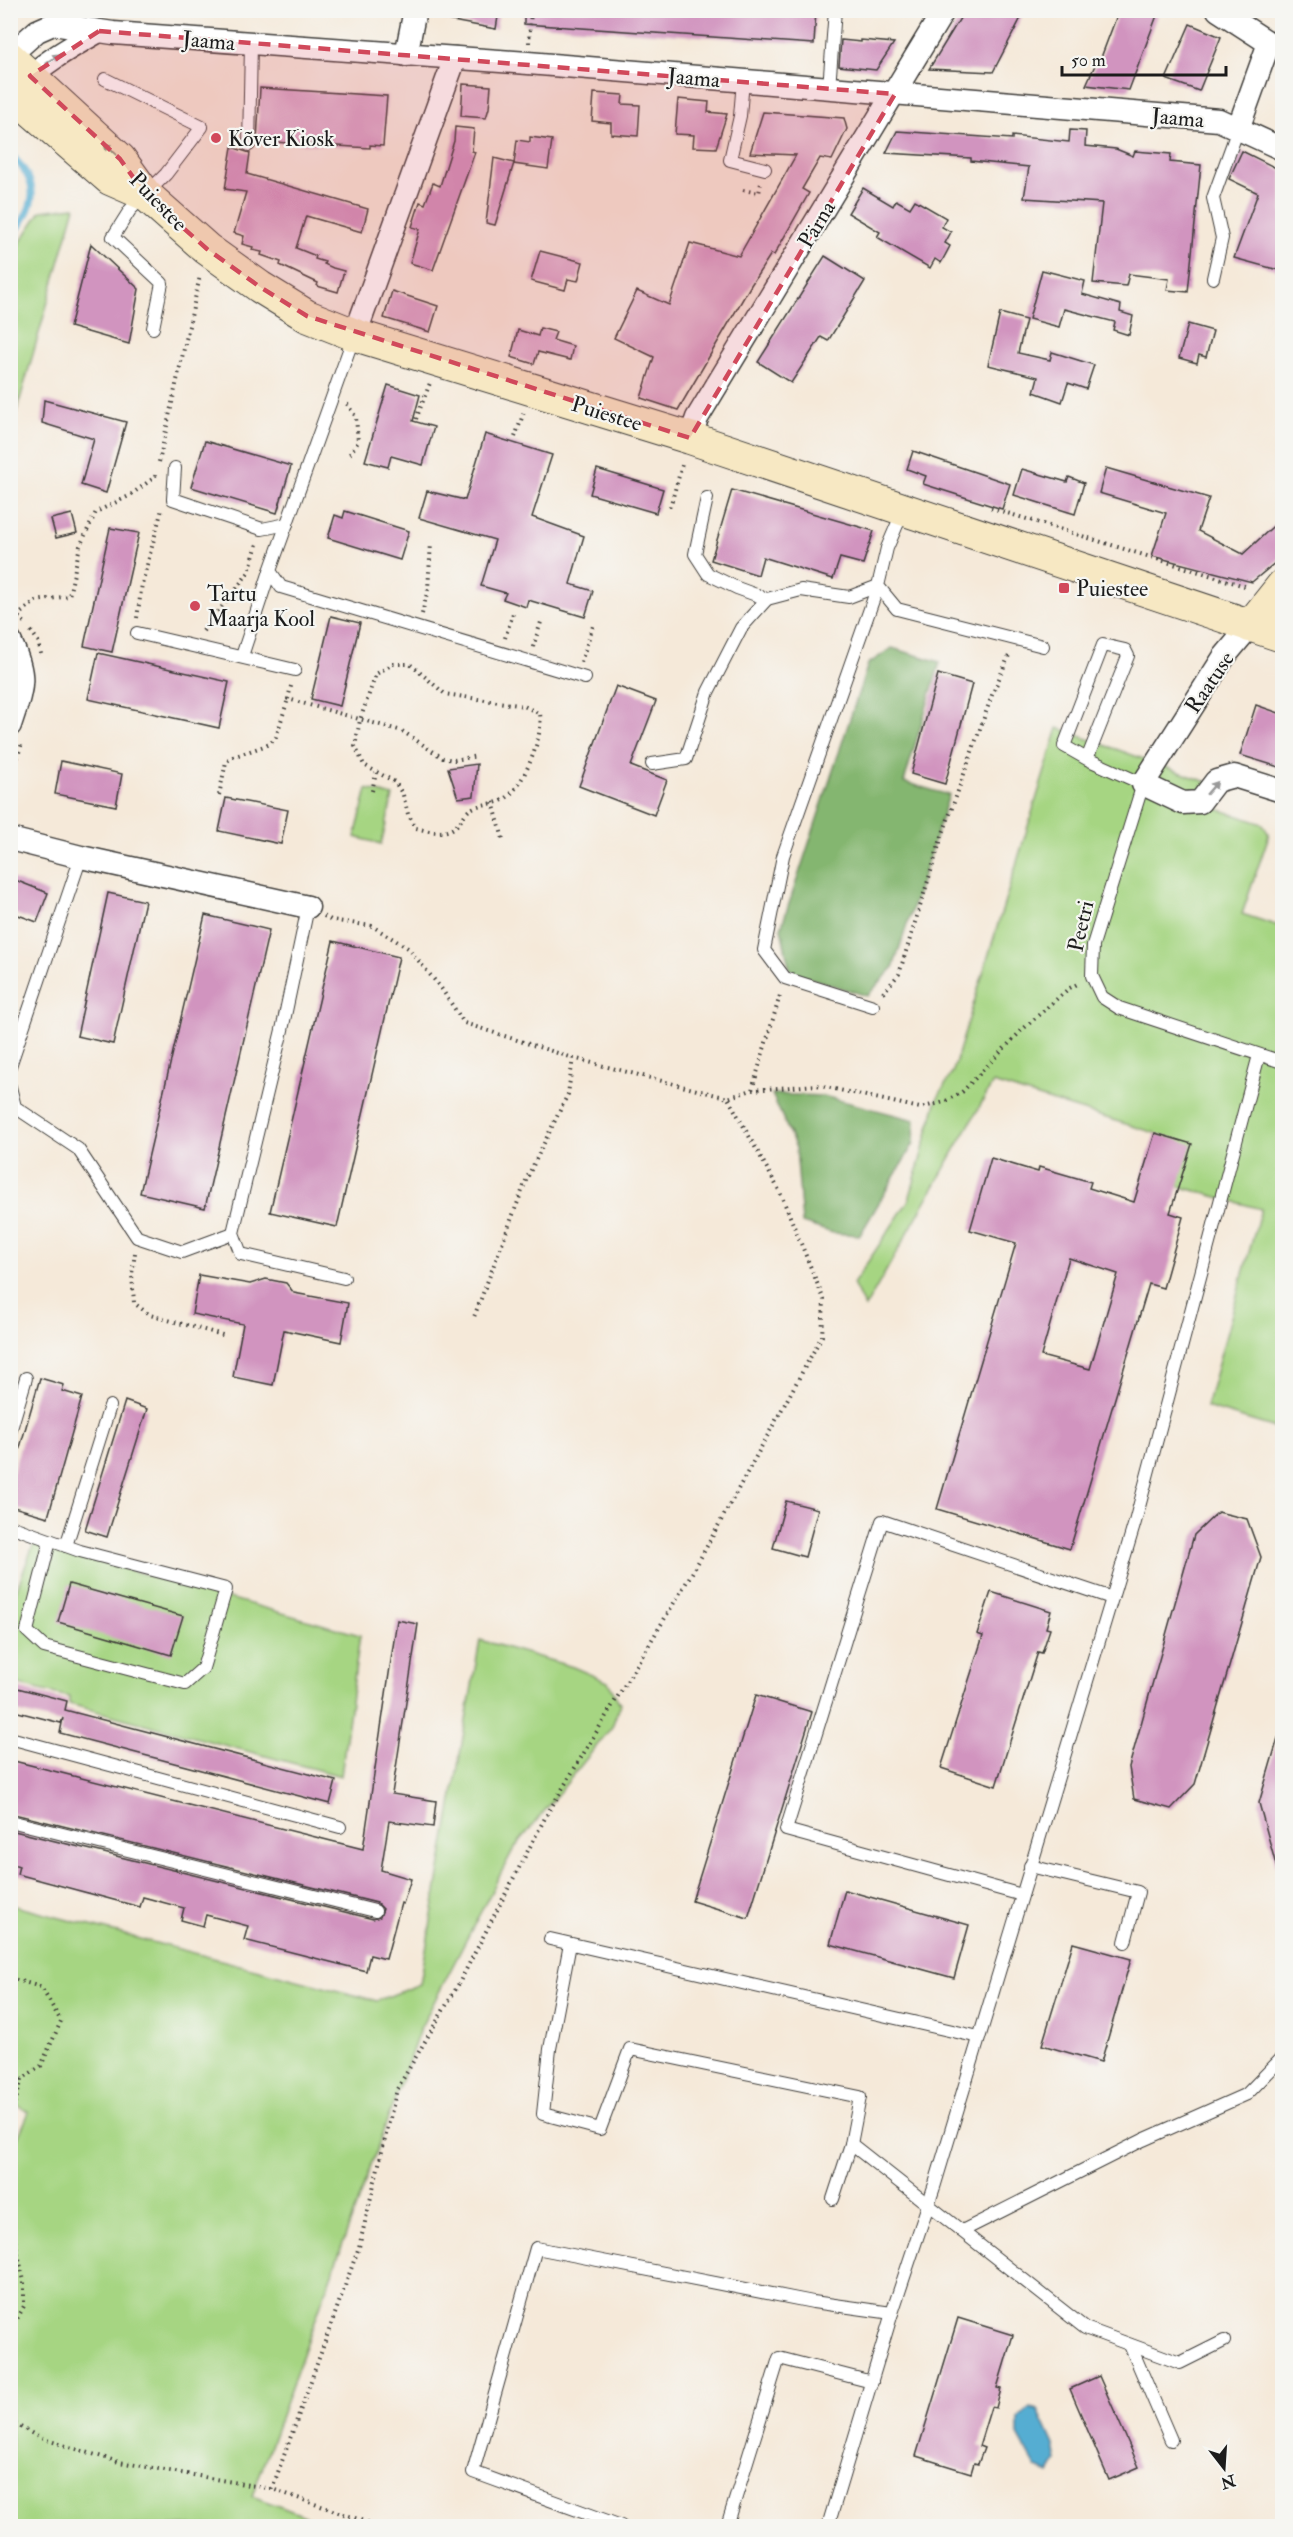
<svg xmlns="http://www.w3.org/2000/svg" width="1293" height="2537" font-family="'IM FELL Double Pica',serif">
<rect width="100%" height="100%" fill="#f6f6f2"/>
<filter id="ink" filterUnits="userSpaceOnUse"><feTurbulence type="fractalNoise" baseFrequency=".0167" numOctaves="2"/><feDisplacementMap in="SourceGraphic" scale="12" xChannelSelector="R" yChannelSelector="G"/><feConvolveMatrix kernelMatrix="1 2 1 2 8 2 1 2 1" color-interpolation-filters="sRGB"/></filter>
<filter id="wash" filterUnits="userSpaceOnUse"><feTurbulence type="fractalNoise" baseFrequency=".008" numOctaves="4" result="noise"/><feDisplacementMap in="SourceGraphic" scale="24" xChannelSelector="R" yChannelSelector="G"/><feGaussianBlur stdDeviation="1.35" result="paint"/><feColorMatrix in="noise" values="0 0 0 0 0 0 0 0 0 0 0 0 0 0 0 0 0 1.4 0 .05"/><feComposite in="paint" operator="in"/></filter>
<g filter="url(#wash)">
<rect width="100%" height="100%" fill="#f5e9d9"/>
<g fill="#a6d582" stroke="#61784f" stroke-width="1.5">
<path d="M75,207L11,431V256L41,211Z"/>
<path d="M1058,728L1218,786L1214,808L1263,824L1269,835L1242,914L1282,927V1430L1206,1407L1261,1209L1178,1186L1155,1133L993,1083L865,1308L853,1284L909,1200L937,1099L953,1071Z"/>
<path d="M367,789L393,796L381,844L355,837Z"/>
<path d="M34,1543L360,1635L341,1776L69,1704V1697L11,1683L10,1607Z"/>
<path d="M480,1640L573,1667L608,1682L620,1704L612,1727L513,1850L420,2029L252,2496L331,2526H11L10,2156L29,2112L11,2102V1905L377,2001L420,1984Z"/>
</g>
<g fill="#84b670" stroke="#506946" stroke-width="1.5">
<path d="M892,648L940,662L904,782L949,795L893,968L867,996L790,972L781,928L868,664Z"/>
<path d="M772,1094L823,1096L915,1120L914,1143L860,1235L833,1233L802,1223L796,1148Z"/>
</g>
<path fill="#54add2" stroke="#386477" stroke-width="1.5" d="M1030,2408L1038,2410L1054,2445L1057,2461L1050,2473L1036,2468L1018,2435V2418Z"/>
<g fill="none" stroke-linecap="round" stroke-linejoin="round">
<path stroke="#54add2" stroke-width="7" d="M10,154C42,184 37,206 10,238"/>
</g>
<g id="blocks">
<g fill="#d194bf" fill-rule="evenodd">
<path d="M442,10H499L496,29L441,19Z"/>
<path d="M524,10H816L814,44L524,24Z"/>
<path d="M965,10H1025L993,72L929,69Z"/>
<path d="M1119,10H1159L1129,90L1086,85L1096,63L1101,62L1102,55Z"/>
<path d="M1190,24L1221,37L1199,91L1166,79Z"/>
<path d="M841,40L861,42V40L894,43L876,70L839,66Z"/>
<path d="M463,84L491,86L489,108L486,118L461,116Z"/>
<path d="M260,88L387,96L383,146L370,145V148L257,141Z"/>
<path d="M594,93L623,95L622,104L640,105L638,136L611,134V123L592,121Z"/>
<path d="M678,99L709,102L708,112L727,114L716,148L693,147L694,135L675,134Z"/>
<path d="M763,112L844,118L847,129L832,160L820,158L802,189L809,193L774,255L771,254L751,285L678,410L641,398L654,357L614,338L637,291L669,305L690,243L739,256L796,155L750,153Z"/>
<path d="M455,127L474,129L472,151L475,152L433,270L410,263L420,229L412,227L420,202L425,204L433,183L440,186L454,141Z"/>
<path d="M1070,130L1086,131L1085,146L1116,149L1133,156L1135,151L1171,154L1170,162L1201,165L1188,292L1167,290L1169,279L1129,274L1126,286L1093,283L1102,203L1024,198L1029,167L971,161V158L886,153L897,131L1012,139V136L1069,142Z"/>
<path d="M530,137L552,140L548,169L514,164L517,140L530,142Z"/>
<path d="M232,147L250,153L247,174L368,209L362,232L306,216L296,248L316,256L315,259L325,262L324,264L333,268L344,271L338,292L317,286L318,283L280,265L281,262L261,255L262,252L252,250L253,247L242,244L244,236L234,233L246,192L225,189Z"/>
<path d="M1242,151L1282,171V271L1234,258L1258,193L1229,179Z"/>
<path d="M494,158L514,163L495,225L486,223Z"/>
<path d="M863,188L893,206L896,200L910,208L915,200L946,218L942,227L951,232L945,243L950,246L941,263L935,259L930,268L877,237L880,232L848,213Z"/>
<path d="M91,244L139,289L129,344L70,327Z"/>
<path d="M540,251L583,262L578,281L568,279L565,290L531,281Z"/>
<path d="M825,256L865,281L828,341L821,337L791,383L758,362Z"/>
<path d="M1042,270L1085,281L1082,294L1121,305L1120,312L1133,316L1129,335L1113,330L1115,322L1064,309L1059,327L1029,319Z"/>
<path d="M392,291L438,306L430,332L384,318Z"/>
<path d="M1000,313L1026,320L1018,353L1050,360L1052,352L1094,365L1086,389L1068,383L1062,402L1034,392L1038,377L988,365Z"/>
<path d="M1188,324L1213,331L1206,357L1199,355L1197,363L1179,358Z"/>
<path d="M540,328L556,332L553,340L573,346L570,360L538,352L534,364L511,357L518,330L538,336Z"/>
<path d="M388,385L420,395L413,421L434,427L423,465L391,456L388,467L365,461Z"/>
<path d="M44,400L126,422L106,493L81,485L94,439L42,423Z"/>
<path d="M485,434L552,455L532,517L584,536L570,584L593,591L585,617L528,600L526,607L503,599L506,593L481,586L495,540L419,518L427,491L465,500Z"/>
<path d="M205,441L291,466L277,513L191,487Z"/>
<path d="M913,451L1010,484L1002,509L923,484L926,476L907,469Z"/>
<path d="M1106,468L1209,498L1198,531L1243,554L1282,518V557L1252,582L1152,556L1166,513L1099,493Z"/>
<path d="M597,469L663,489L656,513L590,494Z"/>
<path d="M1022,469L1067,482L1069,477L1084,483L1075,514L1014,495Z"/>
<path d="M732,490L874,531L863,564L840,558L833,579L763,557L758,575L711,560Z"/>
<path d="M345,511L409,531L400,560L328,538L335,515L343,518Z"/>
<path d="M72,514L77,533L56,538L51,519Z"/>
<path d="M110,528L139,533L112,652L84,646Z"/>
<path d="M331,616L360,623L340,706L311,699Z"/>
<path d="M98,653L229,682L219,728L88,699Z"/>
<path d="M938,674L972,684L945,784L911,774Z"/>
<path d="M616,686L656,701L631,766L667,780L654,815L579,786Z"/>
<path d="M1256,705L1282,714V768L1240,755Z"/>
<path d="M61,761L122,774L116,806L55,794Z"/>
<path d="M477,764L474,796L458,798L448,768Z"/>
<path d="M226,798L288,810L281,844L219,831Z"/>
<path d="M10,878L48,893L37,922L10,912Z"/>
<path d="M108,893L145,901L113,1044L77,1036Z"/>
<path d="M205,915L269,930L205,1208L140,1193Z"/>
<path d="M333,941L399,957L337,1227L270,1212Z"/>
<path d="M1155,1133L1192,1144L1170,1213L1183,1217L1163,1288L1149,1284L1070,1549L937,1509L1016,1243L970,1230L991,1158L1038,1172L1039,1167L1091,1182L1089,1188L1134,1202ZM1069,1258L1118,1274L1090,1369L1041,1356Z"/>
<path d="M199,1275L250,1284L266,1279L286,1283L294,1293L348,1303L341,1342L284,1330L273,1385L233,1377L243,1324L192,1314Z"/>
<path d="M40,1378L64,1385L62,1391L82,1397L48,1517L10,1506V1482Z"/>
<path d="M125,1401L147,1409L107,1537L85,1530Z"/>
<path d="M786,1501L818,1509L805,1557L773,1548Z"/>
<path d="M1218,1512L1247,1519L1261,1557L1195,1784L1171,1809L1134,1799L1129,1767L1194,1535Z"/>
<path d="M69,1584L183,1616L171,1655L58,1622Z"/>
<path d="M991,1592L1051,1611L1046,1628L1050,1629L1042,1653L1038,1652L996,1786L941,1768L983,1636L977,1634Z"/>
<path d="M397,1620L418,1624L392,1794L436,1801L433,1827L389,1821L381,1870L411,1879L403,1904L401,1903L386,1959L370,1955L366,1971L244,1940L248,1926L206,1915L203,1926L181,1920L184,1908L143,1897L140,1907L17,1874L19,1866L10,1863V1830L373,1919L380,1917L383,1909L377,1903L10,1813V1760L363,1849Z"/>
<path d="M10,1686L67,1701L65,1710L336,1781L330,1804L60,1733L63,1718L61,1723L10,1710Z"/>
<path d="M756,1695L812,1712L748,1918L692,1901Z"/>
<path d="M1278,1738L1282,1739V1868L1277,1869L1259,1803Z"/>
<path d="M845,1890L969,1925L954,1978L830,1944Z"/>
<path d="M1073,1943L1131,1959L1101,2062L1042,2045Z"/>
<path d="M958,2318L1013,2335L997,2388L1001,2389L996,2408L991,2407L979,2446L984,2448L978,2464L974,2463L971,2473L916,2456Z"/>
<path d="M1099,2376L1139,2467L1109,2480L1070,2389Z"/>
</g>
</g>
</g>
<g filter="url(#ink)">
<use href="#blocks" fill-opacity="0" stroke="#3d3b38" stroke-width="1.5"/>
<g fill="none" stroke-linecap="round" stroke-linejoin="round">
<g stroke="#3d3b38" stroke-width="14">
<g id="lane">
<path d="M105,79L202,127L166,174L130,210L113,237L162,283L153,328"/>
<path d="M743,81L740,116L730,160L765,169"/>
<path d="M829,88L835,10"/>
<path d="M249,145L251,44"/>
<path d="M1213,278L1222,238L1213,198L1238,129"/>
<path d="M354,336L270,571L281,587L585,678"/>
<path d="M175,468L173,499L262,529L287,524"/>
<path d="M707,498L695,554L708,574L737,588L767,599L801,590L849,597L878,586"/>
<path d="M903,511L887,548L878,586L897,609L1043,646"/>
<path d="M137,633L295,670"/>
<path d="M242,656L270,571"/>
<path d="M1087,759L1128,656L1125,650L1103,645L1064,746L1087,759L1143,784L1093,945L1092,976L1102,997L1119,1008L1282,1062"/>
<path d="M652,764L686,759L708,692L741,628L767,599"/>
<path d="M308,907L282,1030L233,1233L241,1254L344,1278"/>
<path d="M873,1006L785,978L764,950L783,856L878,586"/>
<path d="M10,1066L81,857"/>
<path d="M10,1087L15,1107L78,1149L137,1237L182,1252L233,1233"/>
<path d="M10,1432L26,1378"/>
<path d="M10,1526L80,1551L226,1589L203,1668L185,1684L44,1647L27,1631L50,1541"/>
<path d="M66,1546L110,1406"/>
<path d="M10,1738L340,1827"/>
<path d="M10,1821L375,1911"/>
<path d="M1030,1866L1138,1892L1125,1942"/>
<path d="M1022,1895L786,1830L882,1521L1112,1598"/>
<path d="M550,1939L979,2037"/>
<path d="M570,1944L550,2049L543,2114L600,2129L630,2049L860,2097L851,2144L833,2199"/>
<path d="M851,2144L1085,2328L1180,2363L1224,2341"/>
<path d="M962,2231L1143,2140L1247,2094L1282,2058"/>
<path d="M1130,2345L1171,2440"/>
<path d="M621,2526L473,2472L536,2248L813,2302L892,2313"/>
<path d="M727,2526L779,2358L872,2382"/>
<path d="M828,2526L892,2313L935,2184L1135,1522L1259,1055"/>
</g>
</g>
<g stroke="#3d3b38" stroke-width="25">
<g id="street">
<path d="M1218,10L1269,43L1238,129"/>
<path d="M10,55L37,31L53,24L113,33L528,63L1219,120L1282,149"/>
<path d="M406,55L415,10"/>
<path d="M19,87C42,63 71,47 99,31"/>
<path d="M355,335L455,58"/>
<path d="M690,438L697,418L944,10"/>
<path d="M1250,626L1224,657L1143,784L1183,803L1200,802L1216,781L1234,776L1282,791"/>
<path d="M10,641C28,678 22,688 10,725"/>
<path d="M10,839L81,857L308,907"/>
</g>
</g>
<g stroke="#3d3b38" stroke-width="34">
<g id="secondary">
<path d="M10,58L120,159L146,195L207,249L260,287L307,316L355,335L690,438L1282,636"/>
<path d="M10,92L110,179L142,193"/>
<path d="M1250,626L1282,586"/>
</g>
</g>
<g stroke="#3d3b38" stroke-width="4" stroke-dasharray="1.5 4.5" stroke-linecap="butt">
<path d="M529,43L531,10"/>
<path d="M743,190L759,193L761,183"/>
<path d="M347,404L356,417L358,442L349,455"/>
<path d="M416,419L430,383"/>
<path d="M515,437L524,412"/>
<path d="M159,462L200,276"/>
<path d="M670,507L683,462"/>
<path d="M991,508L1248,587"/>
<path d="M10,609L25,623"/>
<path d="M422,614L428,589L431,543"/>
<path d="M137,618L142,584L162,509"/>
<path d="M12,620L36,601L69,596L80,546L96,512L129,496L155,477L156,472"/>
<path d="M31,631L38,641L41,654"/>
<path d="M203,631L249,572L257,544"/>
<path d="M505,638L514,610"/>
<path d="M533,647L542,619"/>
<path d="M581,662L594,623"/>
<path d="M393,664H410L445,694L524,706L540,714C544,736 523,789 503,800C493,805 481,803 471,809C465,812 462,821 456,826C446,836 428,831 416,828L408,814L403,795L395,782L364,765L355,746L360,720L376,674Z"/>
<path d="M291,686L288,699L402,731L443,758L454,760L477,756"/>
<path d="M10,781L22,743"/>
<path d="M372,791L376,773"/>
<path d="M219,795L226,762L233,757L270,744L276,737L288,699"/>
<path d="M493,802L503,839"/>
<path d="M10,808L17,818"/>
<path d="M324,916L331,920L372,926L408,948L441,988L464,1023L573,1058L568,1094L527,1178L474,1317"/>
<path d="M883,993L899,974L941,839L992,695L1010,653"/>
<path d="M573,1058L728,1098L752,1090L781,992"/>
<path d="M752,1090L817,1085L920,1108L944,1102L962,1092L1022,1030L1068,989L1079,983"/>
<path d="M135,1253L132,1274L134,1303L150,1315L226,1336"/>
<path d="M10,1978L41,1987L61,2021L41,2066L22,2079L10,2120"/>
<path d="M10,2075L22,2079"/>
<path d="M10,2218L24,2281V2306L10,2332"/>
<path d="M10,2421L40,2438L119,2462L272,2489L378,2526"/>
<path d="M272,2489L359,2247L397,2089L457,1987L546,1816L695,1568L822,1336L824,1300L780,1192L728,1098"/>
</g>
<use href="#lane" stroke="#fff" stroke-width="12"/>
<use href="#street" stroke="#fff" stroke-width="22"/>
<use href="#secondary" stroke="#f7e8c3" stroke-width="32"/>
</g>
<defs><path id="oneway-solid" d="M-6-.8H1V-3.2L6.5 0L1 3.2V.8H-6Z" transform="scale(1.5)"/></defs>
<g fill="#999">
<use href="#oneway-solid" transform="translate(53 59) rotate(-36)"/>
<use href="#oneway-solid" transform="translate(1212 788) rotate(-49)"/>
</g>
<use fill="#948c78" href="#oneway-solid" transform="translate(110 149) rotate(-138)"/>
</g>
<path fill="#d1495b" fill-opacity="0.2" stroke="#d1495b" stroke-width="4.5" stroke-dasharray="12 8" stroke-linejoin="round" d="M99,31L895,94L690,438L307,316L260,287L207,249L146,195L120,159L30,76Z"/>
<g fill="#d1495b" stroke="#f6f6f2" stroke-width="2">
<circle cx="216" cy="138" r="6"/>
<rect x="1058" y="582" width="12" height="12" rx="3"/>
<circle cx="195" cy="606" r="6"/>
</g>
<g text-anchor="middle" stroke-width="4.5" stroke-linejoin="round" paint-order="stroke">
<g font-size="22" fill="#1c1c1c" stroke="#f6f6f2">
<text transform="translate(209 40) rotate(5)" y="8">Jaama</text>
<text transform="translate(694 77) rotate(5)" y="8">Jaama</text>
<text transform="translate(1178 117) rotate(5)" y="8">Jaama</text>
<text transform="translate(159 201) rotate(46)" y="8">Puiestee</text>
<text transform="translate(816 224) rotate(-59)" y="8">Pärna</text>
<text transform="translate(607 413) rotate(17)" y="8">Puiestee</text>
<text transform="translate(1209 682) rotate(-56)" y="8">Raatuse</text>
<text transform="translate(1080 926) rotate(-77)" y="8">Peetri</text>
</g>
<g font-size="22" fill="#1c1c1c" stroke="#f6f6f2" text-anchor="start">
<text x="228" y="146">Kõver Kiosk</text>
<text x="1076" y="596">Puiestee</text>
<text x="207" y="601">Tartu<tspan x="207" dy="25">Maarja Kool</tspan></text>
</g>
</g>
<rect width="1293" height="2537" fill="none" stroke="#f6f6f2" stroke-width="36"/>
<g transform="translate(1224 2468) rotate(163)" stroke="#f6f6f2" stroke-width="4.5" paint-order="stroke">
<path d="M0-4.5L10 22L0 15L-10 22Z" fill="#1c1c1c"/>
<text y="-9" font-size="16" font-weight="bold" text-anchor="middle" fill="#1c1c1c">N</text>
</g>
<path d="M1062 66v9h164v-9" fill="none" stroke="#1c1c1c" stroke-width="3"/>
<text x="1071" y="66" font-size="18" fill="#1c1c1c" stroke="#f6f6f2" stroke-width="4.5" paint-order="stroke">50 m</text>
</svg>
